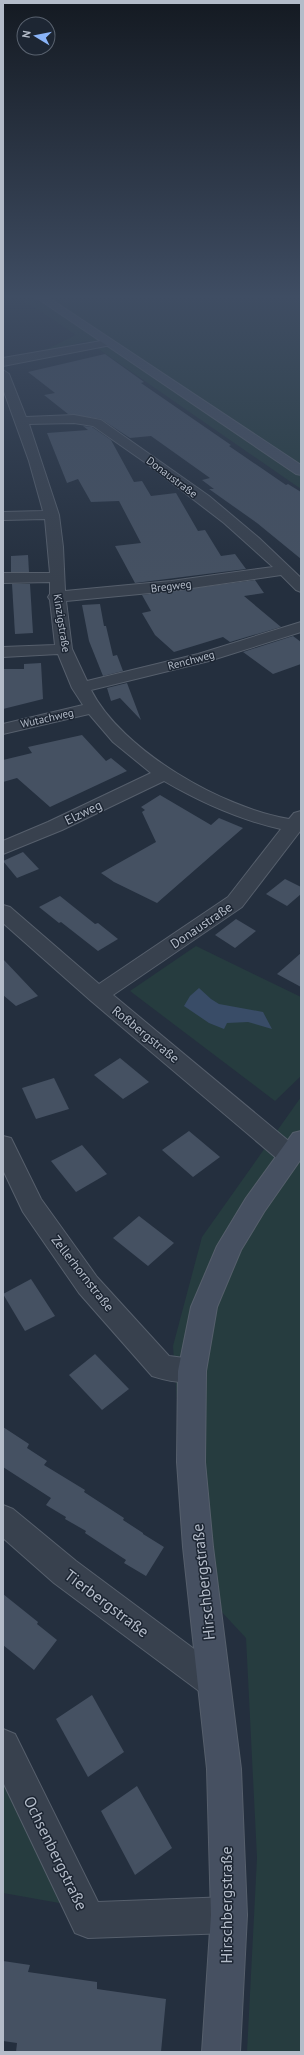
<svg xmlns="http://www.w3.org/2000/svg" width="304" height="2055" font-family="'PT Sans',sans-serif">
<rect width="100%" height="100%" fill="#242f3e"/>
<g fill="#263c3f">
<path d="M6,294H23L37,304L60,294H301V489L87,341L39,353L76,335L42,312L15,297L6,300Z"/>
<path d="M196,946L301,997V1076L275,1101L130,991Z"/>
<path d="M301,1097V2052H247L257,1858L246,1638L190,1578L173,1346L202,1237Z"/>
<path d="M3,1773L65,1904L3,1893Z"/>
</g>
<path fill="#394c67" d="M199,988L211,999L219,1004L263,1012L272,1029L248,1022L227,1023L224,1029L209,1023L184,1006L190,996Z"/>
<g fill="#455162">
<path d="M105,354L144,382L141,383L231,445L229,446L286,485L288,484L301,492V559L257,523L209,489H214L202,480L210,478L151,436L130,438L101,419L68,414L44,395L55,393L28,372Z"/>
<path d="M83,426L92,427L111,440L134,482L142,481L151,496L176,493L198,531L205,530L221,556L235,554L246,569L135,583L115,546L141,543L119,501L91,502L78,479L67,483L47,433L88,430Z"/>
<path d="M28,555L29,572H11V556Z"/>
<path d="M255,580L264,593L244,596L281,627L230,642L223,637L174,652L155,635L142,613L151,611L142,595Z"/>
<path d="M12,584H30L33,633L15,634Z"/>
<path d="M100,604L104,626H106L113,656L117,655L123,671L103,676L89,641L82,605Z"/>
<path d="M293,636L301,642V664L273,674L243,652Z"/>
<path d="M41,663L43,699L3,709V669H24V664Z"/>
<path d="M127,683L141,720L120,698L111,701L107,688Z"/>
<path d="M82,735L106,761L111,758L127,771L50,807L17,778L3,782V760L32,753L28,747Z"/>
<path d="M160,795L211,825L219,818L243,828L157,903L114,882L101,873L156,842L142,812L145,810L141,807Z"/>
<path d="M23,852L39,869L17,878L3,861Z"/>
<path d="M285,879L301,887V894L287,906L266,894Z"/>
<path d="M60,896L95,924L98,923L118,939L98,951L61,922L59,923L39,907Z"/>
<path d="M236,919L256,931L235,948L215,935Z"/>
<path d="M301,953V987L277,974Z"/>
<path d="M3,959L20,977L38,996L16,1006L3,995Z"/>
<path d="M120,1058L149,1082L123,1099L94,1075Z"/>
<path d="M54,1078L69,1109L36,1119L22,1088Z"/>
<path d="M189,1131L220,1157L193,1177L162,1150Z"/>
<path d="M82,1145L107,1174L76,1192L51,1161Z"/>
<path d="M139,1216L174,1243L148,1266L113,1238Z"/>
<path d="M31,1279L55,1316L25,1331L3,1294Z"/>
<path d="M95,1354L129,1389L102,1410L69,1375Z"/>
<path d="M3,1427L29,1444L27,1448L47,1461L44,1465L85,1490L84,1492L124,1518L123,1520L143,1533V1534L164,1547L146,1576L124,1563L126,1560L85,1533L86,1531L65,1519L66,1517L46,1505L51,1498L3,1467Z"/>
<path d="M3,1594L38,1622L37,1624L57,1640L34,1670L3,1645Z"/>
<path d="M92,1695L124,1752L88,1777L56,1719Z"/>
<path d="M137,1786L172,1848L135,1875L101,1811Z"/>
<path d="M3,1961L30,1965L28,1972L97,1982V1989L166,1999L161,2052H16L17,2043L3,2041Z"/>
</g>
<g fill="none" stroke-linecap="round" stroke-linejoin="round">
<g stroke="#565f6c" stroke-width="2">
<g id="street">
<path d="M107,340L111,341L113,343L111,345L3,366V358Z"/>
<path d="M3,370L9,374L26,417L74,415L101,420L209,496L259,538L301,578V592L296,590L281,575L171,591L66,601L72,649L87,681L198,654L301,622V632L209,661L91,690C122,751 223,808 289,819L294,813L301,811V830L242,907L113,995L297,1148L301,1155L297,1162L289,1164L281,1162L90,1000L3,923V905L10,907L99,984L228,897L281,829C240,820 200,802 164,781L62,830L3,854V841L48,822L151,773L113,742L89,714L3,734V724L83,705L72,688L58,654L3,657V647L55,645L50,600L48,597L50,594V582L3,583V573H50L45,519L3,520V512L43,511L29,461L3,389ZM74,423L93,426L146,463L224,523L273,567L171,581L65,591L63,547L59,515L29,424Z"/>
<path d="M3,1136L11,1138L41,1199L97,1277L169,1356L192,1359L202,1362L206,1371L202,1380C186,1385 168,1381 152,1376L79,1293L23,1212L3,1170Z"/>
<path d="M3,1505L13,1509L76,1561L225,1672L230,1683L225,1694L214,1699L203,1694L54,1583L3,1538Z"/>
<path d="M3,1729L15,1734L98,1902L229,1897L242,1902L247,1915L242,1928L229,1933L88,1938L75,1933L3,1782Z"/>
</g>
</g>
<g stroke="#565f6c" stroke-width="2">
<g id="secondary">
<path d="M31,294H43L301,465V475L296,474Z"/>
<path d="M301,1131V1159L264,1212L241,1250L217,1307L206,1371L205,1462L213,1547L241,1769L247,1915L240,2052H202L211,1915L207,1769L183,1547L177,1462L178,1371L191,1307L217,1246L246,1198L293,1133Z"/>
</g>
</g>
<use href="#street" fill="#38414e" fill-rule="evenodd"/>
<use href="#secondary" fill="#465061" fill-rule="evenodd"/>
</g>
<linearGradient id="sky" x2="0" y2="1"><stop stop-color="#141a22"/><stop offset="0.51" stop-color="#3f4d63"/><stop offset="1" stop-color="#3f4d63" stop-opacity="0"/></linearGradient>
<rect width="304" height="582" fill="url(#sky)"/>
<g text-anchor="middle" stroke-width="3" stroke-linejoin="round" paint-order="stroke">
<g font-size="11" fill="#b4bcc9" stroke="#1d2633">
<text transform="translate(172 477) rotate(37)" y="4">Donaustraße</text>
<text transform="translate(171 586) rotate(-7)" y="4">Bregweg</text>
<text transform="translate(62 623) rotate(81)" y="4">Kinzigstraße</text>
<text transform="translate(191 660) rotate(-15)" y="4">Renchweg</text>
<text transform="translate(47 718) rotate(-13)" y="4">Wutachweg</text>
</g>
<g font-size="13" fill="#b4bcc9" stroke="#1d2633">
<text transform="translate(83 812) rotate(-26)" y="5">Elzweg</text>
<text transform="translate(201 925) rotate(-34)" y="5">Donaustraße</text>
<text transform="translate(146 1034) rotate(39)" y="5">Roßbergstraße</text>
<text transform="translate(83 1273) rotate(52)" y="5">Zellerhornstraße</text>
</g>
<g font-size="16" fill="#b4bcc9" stroke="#1d2633">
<text transform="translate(203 1582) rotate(-96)" y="6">Hirschbergstraße</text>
<text transform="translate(107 1603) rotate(37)" y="6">Tierbergstraße</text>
<text transform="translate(56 1853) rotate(64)" y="6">Ochsenbergstraße</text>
<text transform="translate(226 1905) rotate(-90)" y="6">Hirschbergstraße</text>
</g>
</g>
<rect width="304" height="2055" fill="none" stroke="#b4bcc9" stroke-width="8"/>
<g transform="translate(36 36) rotate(280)"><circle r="19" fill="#1d2633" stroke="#59626f"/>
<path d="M0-3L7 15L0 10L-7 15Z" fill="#8ab4f8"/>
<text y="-6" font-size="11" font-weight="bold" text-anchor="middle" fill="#b4bcc9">N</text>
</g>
</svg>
